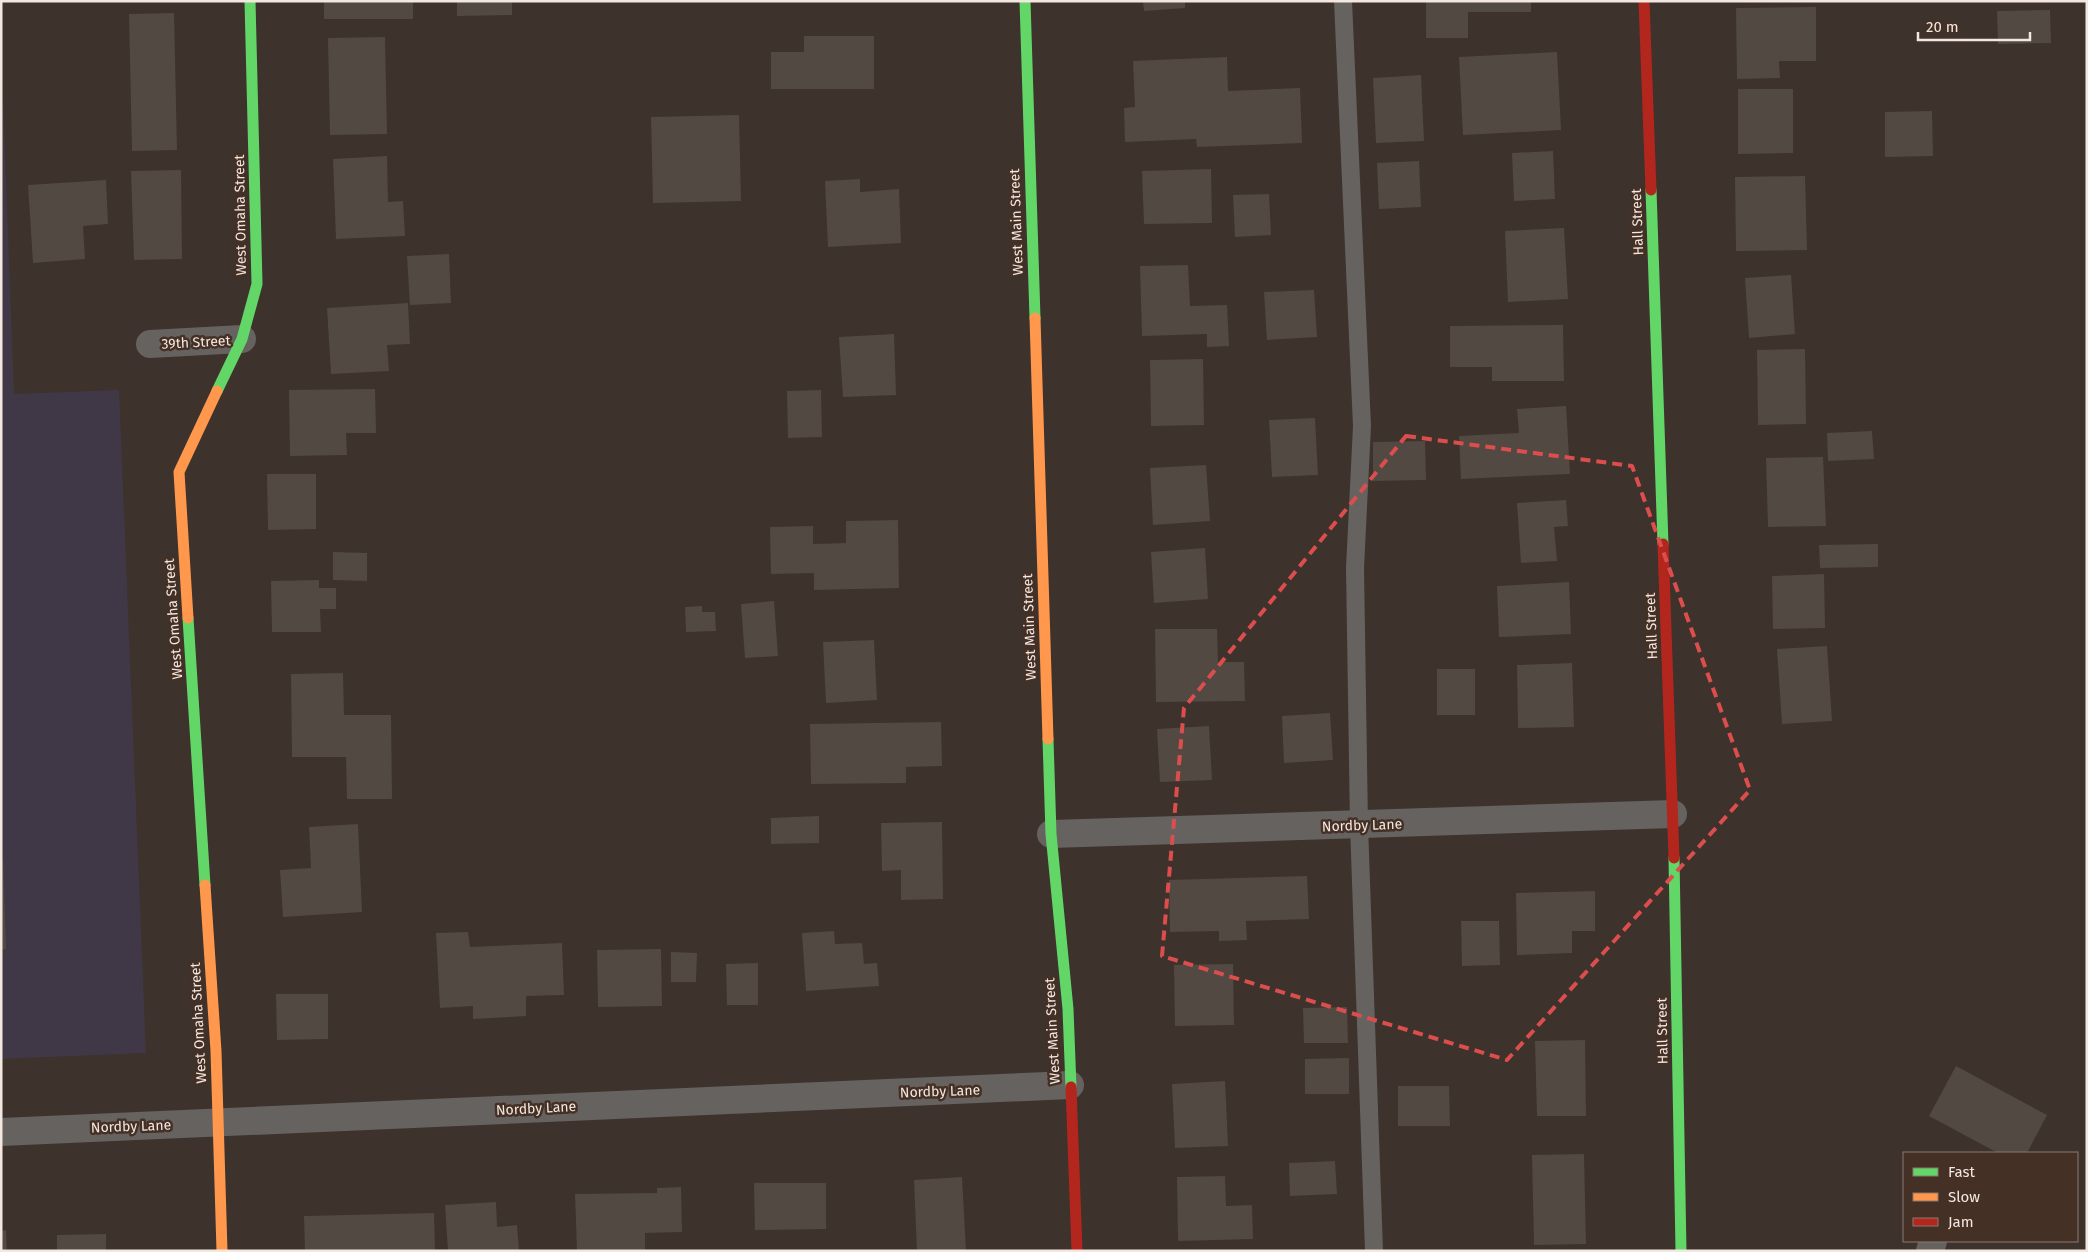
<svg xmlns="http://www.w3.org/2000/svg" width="2088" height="1252" font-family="'Fira Sans',sans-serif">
<rect width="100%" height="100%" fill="#3d322c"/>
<path fill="#403846" d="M1,44L14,394L119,390L146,1053L1,1059Z"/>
<g fill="#524943">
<rect x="324" y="1" width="89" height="18"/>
<path d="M457,1H512V15L457,16Z"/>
<path d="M1143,1H1185V8L1144,11Z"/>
<path d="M1426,1H1531V12H1468V38H1426Z"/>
<path d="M1816,7V61H1779L1780,78L1737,79L1736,8Z"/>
<path d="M2050,10L2051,43L1998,44L1997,11Z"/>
<path d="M174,13L177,150L132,151L129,14Z"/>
<path d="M804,36H874V89H771V52H804Z"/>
<path d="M385,37L387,134L330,135L328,38Z"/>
<path d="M1557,52L1561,130L1463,135L1459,57Z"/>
<path d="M1227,57L1228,91L1300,88L1302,143L1197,147L1196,139L1125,142L1124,108L1135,107L1133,61Z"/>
<path d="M1421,75L1424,141L1376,143L1373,78Z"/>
<path d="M1738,89H1793V153L1738,154Z"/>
<path d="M1932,111L1933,156L1885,157V112Z"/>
<path d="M739,115L741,201L653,203L651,117Z"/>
<path d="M1553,151L1555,199L1514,201L1512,153Z"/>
<path d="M387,156L388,202L403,201L405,236L336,239L333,159Z"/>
<path d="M1419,161L1421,207L1379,209L1377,163Z"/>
<path d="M1211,169L1212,223L1144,224L1142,171Z"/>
<path d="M181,170L182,259L134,260L131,171Z"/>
<path d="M1805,176L1807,250L1736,251L1735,177Z"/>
<path d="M860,179V192L899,189L901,243L828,247L825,181Z"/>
<path d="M106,180L108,224L83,226L85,259L33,263L28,185Z"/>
<path d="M1269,194L1271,235L1235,237L1233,195Z"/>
<path d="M1564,228L1568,299L1508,302L1505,231Z"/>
<path d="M449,254L451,303L410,305L407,256Z"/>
<path d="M1188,265L1190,306L1227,305L1229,346L1207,347V334L1142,336L1140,266Z"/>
<path d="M1791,275L1795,334L1749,338L1745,278Z"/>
<path d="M1314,290L1317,337L1267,340L1264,292Z"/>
<path d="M408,303L410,344L387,345L389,371L331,374L327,308Z"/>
<path d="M1563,325L1564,381H1492V367H1450V326Z"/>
<path d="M894,334L896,395L843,397L839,337Z"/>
<path d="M1805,349L1806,424L1758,425L1757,350Z"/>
<path d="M1203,359L1204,425L1151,426L1150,360Z"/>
<path d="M375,389L376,433H346L347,455L290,456L289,390Z"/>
<path d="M821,390L822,437L788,438L787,391Z"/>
<path d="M1566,406L1570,474L1461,479L1459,436L1519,433L1517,409Z"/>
<path d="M1315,418L1318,475L1272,477L1269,420Z"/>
<path d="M1872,431L1874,459L1828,461L1827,433Z"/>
<path d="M1425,441L1426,480L1373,481V442Z"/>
<path d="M1823,457L1826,526L1768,527L1766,458Z"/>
<path d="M1206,465L1210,521L1153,525L1150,468Z"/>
<path d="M267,474H316V529L268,530Z"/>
<path d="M1566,500L1568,526L1554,527L1557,561L1521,563L1517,503Z"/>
<path d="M898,520L899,588L814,590V573L771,574L770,527L813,526V544L846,543V521Z"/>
<path d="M1878,544V567L1820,568L1819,545Z"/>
<path d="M1205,548L1208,599L1154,603L1151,552Z"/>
<path d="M333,552L367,553V581L333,580Z"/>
<path d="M1824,574L1825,628L1773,629L1772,576Z"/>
<path d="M319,580V588H336V609H320L321,632H272L271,581Z"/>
<path d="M1569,582L1571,634L1499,637L1497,586Z"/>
<path d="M774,601L778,656L745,658L741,604Z"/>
<path d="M702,606V612H715L716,631L686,632L685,607Z"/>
<path d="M1155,629H1217L1218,662H1244L1245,701L1156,702Z"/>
<path d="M874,640L877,700L826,703L823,642Z"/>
<path d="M1827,646L1832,721L1782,724L1777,649Z"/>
<path d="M1572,663L1574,727L1518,728L1517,665Z"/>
<rect x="1437" y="669" width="38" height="46"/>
<path d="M343,673L344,715H391L392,799H347L346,757H292L291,674Z"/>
<path d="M1330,713L1333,760L1284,763L1282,716Z"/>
<path d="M941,722L942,766L906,767V783L811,784L810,724Z"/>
<path d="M1209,726L1212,780L1160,782L1157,729Z"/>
<path d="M819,816V843L771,844V818Z"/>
<path d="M942,822L943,899L901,900V870L882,871L881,823Z"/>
<path d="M358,824L362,912L283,917L280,870L311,868L309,827Z"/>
<path d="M1,858H3L6,949L1,950Z"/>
<path d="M1307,876L1309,919L1246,921L1247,940L1219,941V931L1170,932L1169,880Z"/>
<path d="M1595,891V931H1572V953L1517,955L1516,893Z"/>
<path d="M1461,921H1499L1500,965L1462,966Z"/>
<path d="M834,931L835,944L862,943L864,964L877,963L879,986L806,991L802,933Z"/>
<path d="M468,932L470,947L562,943L564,995L526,996V1016L473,1019V1006L440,1008L436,933Z"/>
<path d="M661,949L662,1006L598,1007L597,950Z"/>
<path d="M671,952L697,953L696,982H671Z"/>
<path d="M758,963V1005H727L726,964Z"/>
<path d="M1233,964L1234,1025L1175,1026L1174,965Z"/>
<path d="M276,994H328V1039L277,1040Z"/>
<path d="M1347,1007L1348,1043H1304L1303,1008Z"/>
<path d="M1585,1040L1586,1116H1537L1535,1041Z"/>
<path d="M1349,1058V1094H1305V1059Z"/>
<path d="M1956,1066L2047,1115L2027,1153H1998L1929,1116Z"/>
<path d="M1225,1081L1228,1146L1175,1148L1172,1084Z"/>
<path d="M1398,1086H1449L1450,1126H1398Z"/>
<path d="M1584,1154L1586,1244L1534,1245L1532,1155Z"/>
<path d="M1335,1161L1337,1194L1290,1196L1289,1163Z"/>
<path d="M1225,1176L1226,1206L1252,1205L1253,1239L1178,1241L1177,1177Z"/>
<path d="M962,1177L966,1251H917L914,1180Z"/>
<path d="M754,1183H826V1229L755,1230Z"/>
<path d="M681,1187L682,1232L645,1233V1250L577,1251L575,1194L657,1193V1188Z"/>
<path d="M496,1202L497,1227L517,1225L519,1251H448L445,1205Z"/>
<path d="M434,1213L435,1251H305L304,1216Z"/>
<path d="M6,1230L7,1251H1V1231Z"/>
<path d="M106,1234V1251H57V1235Z"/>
</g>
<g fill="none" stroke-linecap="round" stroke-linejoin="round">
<path stroke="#65625f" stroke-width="18" d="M1343,1L1362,426L1355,568L1359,825L1374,1251"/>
<g stroke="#65625f" stroke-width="28">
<path d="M150,344L242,339"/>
<path d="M1051,834L1673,814"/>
<path d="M1,1132L1070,1085"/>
<path d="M1930,1251L1933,1241"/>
</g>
<g stroke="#63d668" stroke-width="11">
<path d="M1025,1L1035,318"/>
<path d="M1651,190L1663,544"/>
<path d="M217,391L242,339L257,284L250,1"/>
<path d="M188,618L205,885"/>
<path d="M1048,739L1051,834L1068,1009L1071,1087"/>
<path d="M1674,858L1681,1251"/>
</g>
<g stroke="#ff974d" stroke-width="11">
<path d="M1035,318L1048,739"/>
<path d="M188,618L179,472L217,391"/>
<path d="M205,885L216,1051L222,1251"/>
</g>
<g stroke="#b3261e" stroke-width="11">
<path d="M1644,1L1651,190"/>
<path d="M1663,544L1674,858"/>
<path d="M1071,1087L1077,1251"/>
</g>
</g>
<path fill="none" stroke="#dc4e4d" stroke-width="4" stroke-dasharray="10 6" stroke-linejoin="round" d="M1406,436L1632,466L1750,790L1507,1060L1162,956L1184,708Z"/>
<g text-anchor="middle" stroke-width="5" stroke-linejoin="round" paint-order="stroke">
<g font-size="14" fill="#f4e7e0" stroke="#443025">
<text transform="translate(240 215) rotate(-91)" y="5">West Omaha Street</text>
<text transform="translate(1016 222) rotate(-92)" y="5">West Main Street</text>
<text transform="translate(1637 222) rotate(-92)" y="5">Hall Street</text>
<text transform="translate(196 342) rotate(-3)" y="5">39th Street</text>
<text transform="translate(173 619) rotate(-94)" y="5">West Omaha Street</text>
<text transform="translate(1651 626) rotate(-92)" y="5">Hall Street</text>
<text transform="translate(1029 627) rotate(-92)" y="5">West Main Street</text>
<text transform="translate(1362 825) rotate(-2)" y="5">Nordby Lane</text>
<text transform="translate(198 1023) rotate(-93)" y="5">West Omaha Street</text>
<text transform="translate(1052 1031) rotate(-93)" y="5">West Main Street</text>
<text transform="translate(1662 1031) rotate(-91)" y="5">Hall Street</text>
<text transform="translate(940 1091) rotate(-2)" y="5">Nordby Lane</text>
<text transform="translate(536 1108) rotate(-3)" y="5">Nordby Lane</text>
<text transform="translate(131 1126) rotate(-2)" y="5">Nordby Lane</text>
</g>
</g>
<rect width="2088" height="1252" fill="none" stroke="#f4e7e0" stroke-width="5"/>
<rect x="1903" y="1152" width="175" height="90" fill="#443025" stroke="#8a7970"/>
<rect x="1913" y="1168" width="25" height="8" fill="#63d668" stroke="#8a7970"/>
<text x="1948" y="1177" font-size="15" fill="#f4e7e0">Fast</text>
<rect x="1913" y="1193" width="25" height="8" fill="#ff974d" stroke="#8a7970"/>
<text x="1948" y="1202" font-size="15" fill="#f4e7e0">Slow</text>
<rect x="1913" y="1218" width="25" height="8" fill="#b3261e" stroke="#8a7970"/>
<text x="1948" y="1227" font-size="15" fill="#f4e7e0">Jam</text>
<path d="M1918 32v8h112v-8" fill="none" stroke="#f4e7e0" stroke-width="2.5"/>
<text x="1926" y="32" font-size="15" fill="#f4e7e0" stroke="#443025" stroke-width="4" paint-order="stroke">20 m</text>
</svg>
